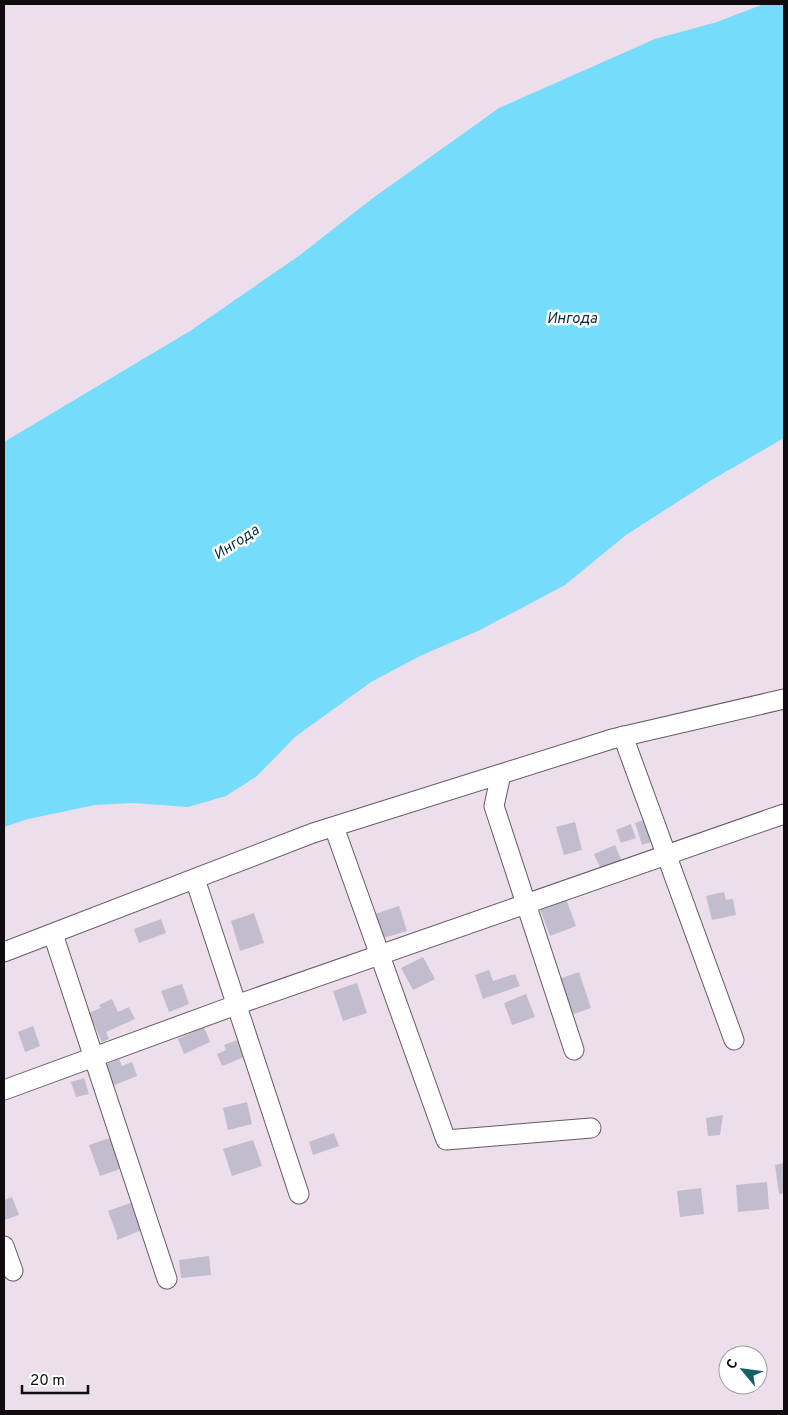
<svg xmlns="http://www.w3.org/2000/svg" width="788" height="1415" font-family="Overpass,sans-serif">
<rect width="100%" height="100%" fill="#eddeec"/>
<path fill="#76dcfb" d="M764,4H784V438L710,481L626,535L565,585L480,630L420,656L371,682L295,737L257,776L226,796L188,807L133,803L95,805L28,819L4,827V442L190,331L300,255L373,198L499,108L655,39L717,22Z"/>
<g fill="#c1bcce">
<path d="M646,819L654,841L642,845L635,823Z"/>
<path d="M575,822L582,850L564,855L556,827Z"/>
<path d="M631,824L636,838L621,843L616,830Z"/>
<path d="M615,845L622,861L601,870L594,854Z"/>
<path d="M724,892L726,900L733,899L736,915L712,920L706,896Z"/>
<path d="M566,899L576,926L550,936L540,909Z"/>
<path d="M399,906L407,931L380,939L372,915Z"/>
<path d="M254,913L264,943L240,951L231,921Z"/>
<path d="M161,919L166,933L139,943L134,929Z"/>
<path d="M423,957L435,979L413,990L401,968Z"/>
<path d="M489,970L493,981L515,974L520,986L483,999L475,975Z"/>
<path d="M579,972L591,1008L571,1015L559,979Z"/>
<path d="M357,983L367,1013L343,1021L333,991Z"/>
<path d="M182,984L189,1004L169,1012L161,991Z"/>
<path d="M526,994L535,1017L512,1025L504,1003Z"/>
<path d="M112,999L118,1012L129,1007L135,1019L106,1032L109,1039L102,1042L89,1013L101,1008L99,1005Z"/>
<path d="M33,1026L40,1046L25,1052L18,1032Z"/>
<path d="M204,1027L210,1042L184,1054L178,1039Z"/>
<path d="M243,1038L249,1055L222,1066L217,1054L226,1050L224,1045Z"/>
<path d="M119,1059L122,1066L132,1062L137,1076L112,1086L105,1065Z"/>
<path d="M84,1078L89,1094L76,1097L71,1082Z"/>
<path d="M247,1102L252,1124L228,1130L223,1108Z"/>
<path d="M723,1115L720,1135L708,1136L706,1118Z"/>
<path d="M334,1133L339,1146L313,1155L309,1142Z"/>
<path d="M113,1137L123,1168L100,1176L89,1145Z"/>
<path d="M253,1140L262,1166L232,1176L223,1149Z"/>
<path d="M784,1163V1193L779,1194L775,1165Z"/>
<path d="M767,1182L769,1209L738,1212L736,1185Z"/>
<path d="M701,1188L704,1214L680,1217L677,1191Z"/>
<path d="M12,1197L19,1215L4,1220V1200Z"/>
<path d="M136,1201L142,1230L117,1240V1235L108,1211Z"/>
<path d="M209,1256L211,1275L181,1278L179,1260Z"/>
</g>
<g fill="none" stroke-linecap="round" stroke-linejoin="round">
<g stroke="#675966" stroke-width="21">
<g id="minor">
<path d="M623,736L734,1040"/>
<path d="M501,774L494,806L574,1050"/>
<path d="M334,827L446,1140L591,1128"/>
<path d="M195,879L299,1194"/>
<path d="M53,934L167,1279"/>
<path d="M4,952L313,833L612,739L784,699"/>
<path d="M4,1090L236,1005L784,814"/>
<path d="M4,1246L13,1271"/>
</g>
</g>
<use href="#minor" stroke="#fff" stroke-width="19"/>
</g>
<g text-anchor="middle" stroke-width="5" stroke-linejoin="round" paint-order="stroke">
<g font-size="15" font-style="italic" fill="#00303d" stroke="#fff">
<text x="572" y="323">Ингода</text>
<text transform="translate(236 542) rotate(-33)" y="5">Ингода</text>
</g>
</g>
<rect width="788" height="1415" fill="none" stroke="#0f0b0f" stroke-width="10"/>
<g transform="translate(743 1370) rotate(299)"><circle r="24" fill="#ffffff" stroke="#9f9d9f"/>
<path d="M0-4L9 19L0 12L-9 19Z" fill="#126269"/>
<text y="-8" font-size="14" font-weight="bold" text-anchor="middle" fill="#0f0b0f">С</text>
</g>
<path d="M22 1385v8h66v-8" fill="none" stroke="#0f0b0f" stroke-width="2.5"/>
<text x="30" y="1385" font-size="15" fill="#0f0b0f" stroke="#ffffff" stroke-width="4" paint-order="stroke">20 m</text>
</svg>
